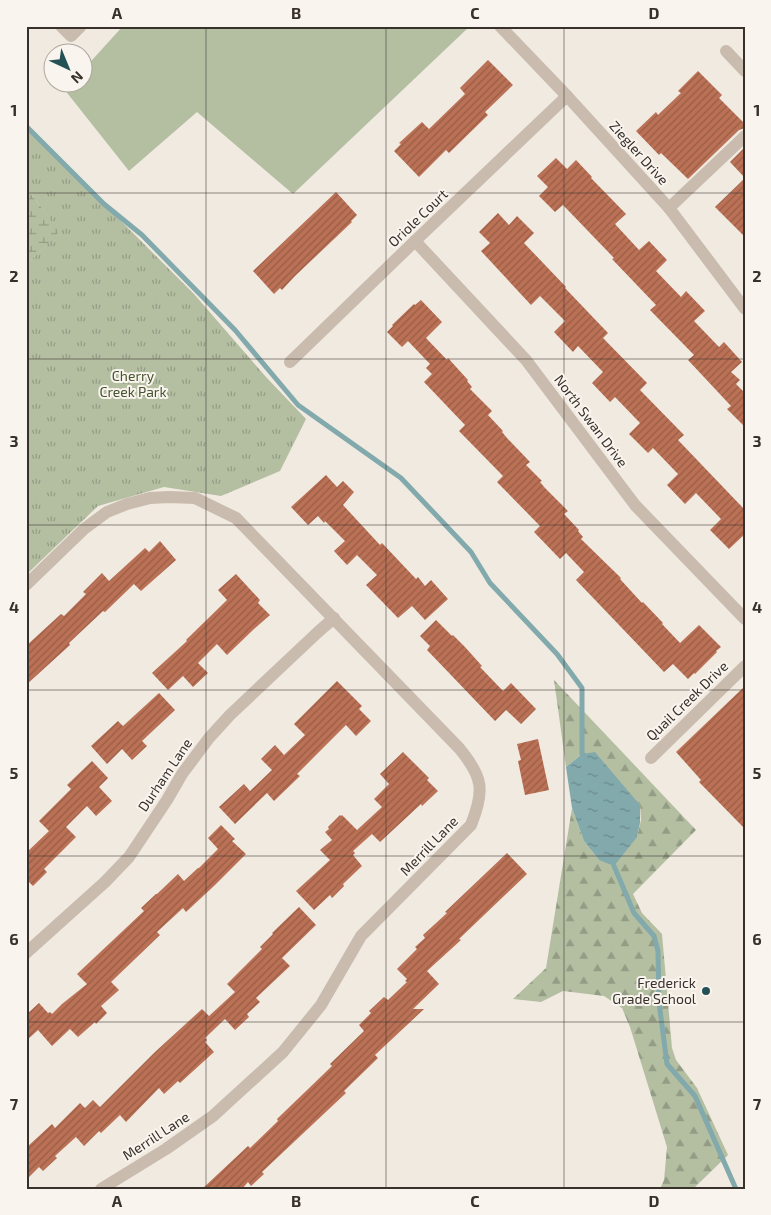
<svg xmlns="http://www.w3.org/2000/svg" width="771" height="1215" font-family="'Exo 2',sans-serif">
<defs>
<pattern id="forest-firs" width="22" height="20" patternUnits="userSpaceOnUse" patternTransform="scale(1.25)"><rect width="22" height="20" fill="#b4bfa2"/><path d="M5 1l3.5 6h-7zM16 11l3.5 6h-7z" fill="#939c84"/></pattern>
<pattern id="wetland-marsh" width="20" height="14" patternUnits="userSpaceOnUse" patternTransform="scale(1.25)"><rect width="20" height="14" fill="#b4bfa2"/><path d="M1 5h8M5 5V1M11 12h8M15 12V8" fill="none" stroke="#939c84"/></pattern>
<pattern id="park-tufts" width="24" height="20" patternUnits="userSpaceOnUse" patternTransform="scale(1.25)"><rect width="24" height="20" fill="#b4bfa2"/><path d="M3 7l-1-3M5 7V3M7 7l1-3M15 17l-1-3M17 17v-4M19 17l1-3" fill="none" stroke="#939c84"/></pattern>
<pattern id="water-ripples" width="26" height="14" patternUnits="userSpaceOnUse" patternTransform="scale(1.25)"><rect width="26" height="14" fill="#82a9ac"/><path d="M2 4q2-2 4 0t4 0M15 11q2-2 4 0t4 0" fill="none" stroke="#6b8a8c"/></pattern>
<pattern id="building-hatch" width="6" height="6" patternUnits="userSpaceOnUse" patternTransform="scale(1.25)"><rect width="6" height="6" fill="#bb7155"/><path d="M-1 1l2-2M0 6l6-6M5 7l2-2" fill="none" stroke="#995d47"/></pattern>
</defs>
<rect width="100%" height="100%" fill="#f1eae1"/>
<path fill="#b4bfa2" d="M123,26H468L469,27L293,194L197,112L129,171L64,89L70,83L82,82L83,70Z"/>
<path fill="url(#forest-firs)" d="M554,680L696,830L633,894L642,913L662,934L672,1048L676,1060L697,1088L728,1155L693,1189H660L664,1180L667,1147L630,1027L622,1008L604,996L563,991L541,1002L513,999L546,968L572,808L584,841L599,860L637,837L641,820L640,805L582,754L566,767Z"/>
<path fill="url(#wetland-marsh)" d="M26,188L36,200L60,232L26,265Z"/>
<path fill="url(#park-tufts)" d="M26,126L194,294L266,377L306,419L280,471L221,496L164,487L98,506L26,575V265L59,232L36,200L26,188Z"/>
<path fill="url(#water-ripples)" d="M595,752L640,805V823L637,837L614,866L599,860L584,841L572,808L566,767L582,754Z"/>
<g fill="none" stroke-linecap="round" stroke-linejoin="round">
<g stroke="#82a9ac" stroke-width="5">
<path d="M26,126L104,204L142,235L235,330L298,405L401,478L471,552L490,583L557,654L582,688V754"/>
<path d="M614,866L634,913L654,936L658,951L659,1002L667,1064L695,1096L736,1189"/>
</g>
</g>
<g fill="url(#building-hatch)">
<path d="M488,60L513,85L485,112L488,115L449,153L446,150L419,177L394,151L401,144L399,143L422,122L429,129L465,94L460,88Z"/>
<path d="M698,71L722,95L719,98L745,124V128L739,130L688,179L661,153L659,155L636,131L656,112L658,115L661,112L681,93L678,91Z"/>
<path d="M745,147V178L730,162Z"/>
<path d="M556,158L567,169L576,160L592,177L591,178L626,214L615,224L639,250L649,241L667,260L656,271L681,297L686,291L705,311L694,321L719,347L724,342L742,362L731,372L740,380L736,384L745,393V427L727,409L731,406L688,360L694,355L650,310L656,305L612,259L614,258L563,205L555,212L539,196L548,187L537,176Z"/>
<path d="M745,178V237L715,207Z"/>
<path d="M336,192L357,215L351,221L352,222L295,276L282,290L280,288L274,294L253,271Z"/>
<path d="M498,213L509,225L517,216L534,233L524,243L566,287L565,288L608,333L603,338L647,383L640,390L684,435L678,440L745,510V534L729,549L710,530L721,519L696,493L685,504L667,485L678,474L653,448L648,453L629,434L640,423L615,397L610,402L592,383L603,372L578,346L573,352L554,332L565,321L540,296L531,305L481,251L490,243L479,232Z"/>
<path d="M421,300L442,322L426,338L447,360L448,358L468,380L467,381L472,387L470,389L492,411L488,415L503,431L502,432L507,438L530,462L526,465L542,481L540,482L545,488L568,511L564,514L579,530L578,531L583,537L581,539L621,578L620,579L642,603L643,602L663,623L662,624L680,643L699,625L721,647L716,651L717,652L695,674L694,673L688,679L673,664L664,672L576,580L584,572L566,553L560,559L534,532L540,526L497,482L503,476L459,431L465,425L424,382L432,374L426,368L430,364L408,341L402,347L387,332L393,326L392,325L414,304L415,305Z"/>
<path d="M326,475L337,487L343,481L354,492L343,505L380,545L382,543L416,579L418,577L425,586L431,580L448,599L425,620L412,606L398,618L366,585L377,575L357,555L347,565L334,551L345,541L325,521L324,523L318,516L308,525L291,507Z"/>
<path d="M160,541L176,560L141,591L134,584L105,612L103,611L69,643L70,645L26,685V646L61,614L64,616L86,594L83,592L102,573L109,581L145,548L149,552Z"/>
<path d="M236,574L260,600L258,603L270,615L254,629L227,655L217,644L198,663L208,673L193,687L183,676L168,690L152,673L187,641L186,640L227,600L218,590Z"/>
<path d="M436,620L452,636L453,635L465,647L482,666L480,667L503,691L511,683L536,709L521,724L506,710L495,721L427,650L430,646L420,636Z"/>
<path d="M337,681L362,706L359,709L371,721L356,736L346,725L297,774L300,776L274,801L267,793L235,824L219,807L244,784L250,791L272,770L261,759L275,745L284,755L305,735L294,724Z"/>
<path d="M745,686V829L699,782L701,780L676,752Z"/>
<path d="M159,693L175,710L142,741L147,746L132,760L122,749L107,764L91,746L118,721L123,726Z"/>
<path d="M538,739L549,790L525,795L518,761L521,760L517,744Z"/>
<path d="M403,752L429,778L427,780L438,791L422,806L421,804L380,842L372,834L353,851L355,853L353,855L362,866L343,884L344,886L332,898L330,895L314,910L296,891L330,860L320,850L332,840L325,832L329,829L328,827L340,815L341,816L342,815L357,830L382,807L374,799L389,784L380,774Z"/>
<path d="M92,761L108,778L99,787L112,801L96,816L87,806L66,827L76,837L44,869L47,872L33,886L26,879V853L49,831L39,821L71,789L67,785Z"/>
<path d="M221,825L235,839L232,841L246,854L215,885L186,912L183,908L157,932L160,935L111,982L119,990L101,1006L107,1013L96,1024L95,1022L78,1037L70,1029L52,1046L38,1030L26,1041V1015L39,1003L48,1013L50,1012L52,1014L62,1004L87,984L77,974L144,911L141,908L156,894H157L178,874L184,881L198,868H199L218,849L208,838Z"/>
<path d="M507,853L527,874L459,939L461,940L427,971L439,984L413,1009H424L375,1055L378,1058L344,1091L346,1093L262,1172L264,1174L251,1186L248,1182L242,1189H202L248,1146L250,1148L278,1121L277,1119L332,1066L330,1064L364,1031L359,1025L371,1013L369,1011L384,997L388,1000L407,982L405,981L407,979L397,969L417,949L415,947L425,938L423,935L447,913L445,912Z"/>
<path d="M299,907L316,925L282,958L290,966L256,998L260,1002L247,1014L249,1017L235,1030L225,1019L205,1038L207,1040L205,1042L214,1052L180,1083L178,1081L164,1094L159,1088L126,1122L120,1115L101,1133L99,1131L84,1146L76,1137L55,1156L57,1158L43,1171L39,1167L26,1180V1148L52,1124L55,1128L80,1103L85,1108L93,1100L100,1107L155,1052L202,1009L209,1016L235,992L227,984L262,949L260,947L273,934L272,933Z"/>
</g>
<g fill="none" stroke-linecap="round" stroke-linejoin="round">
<g stroke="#c9bbad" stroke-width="12">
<path d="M61,26L71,36L81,26"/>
<path d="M500,26L567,96L669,208L745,309"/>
<path d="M726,51L745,71"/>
<path d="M669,208L745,136"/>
<path d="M415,241L526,360L635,505L745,619"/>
<path d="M290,362L415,241L567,96"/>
<path d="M26,585L84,529L107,512L127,504L150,498L169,497L195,498L236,518L459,748C483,777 485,790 471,825L361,936L321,1005L283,1052L213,1116L166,1149L101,1189"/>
<path d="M651,758L745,666"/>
<path d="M26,953L105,882L129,857L167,800L182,774L209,738L230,715L318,632L334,618"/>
</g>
</g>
<path fill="none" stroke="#38302b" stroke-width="1" stroke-opacity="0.55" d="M206,26V1189M386,26V1189M564,26V1189M26,193H745M26,359H745M26,525H745M26,690H745M26,856H745M26,1022H745"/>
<circle fill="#245156" stroke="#f9f4ed" stroke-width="2" cx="706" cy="991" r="5"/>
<g text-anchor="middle" stroke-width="4" stroke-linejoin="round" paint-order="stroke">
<g font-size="14" fill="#38302b" stroke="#f9f4ed">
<text transform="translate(639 153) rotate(48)" y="5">Ziegler Drive</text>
<text transform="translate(418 218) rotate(-44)" y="5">Oriole Court</text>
<text transform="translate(591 421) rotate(53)" y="5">North Swan Drive</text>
<text transform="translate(687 701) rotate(-44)" y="5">Quail Creek Drive</text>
<text transform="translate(165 775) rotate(-56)" y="5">Durham Lane</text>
<text transform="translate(429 846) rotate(-46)" y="5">Merrill Lane</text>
<text transform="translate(156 1136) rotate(-33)" y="5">Merrill Lane</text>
</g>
<g font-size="14" fill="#465431" stroke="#f9f4ed">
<text x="133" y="381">Cherry<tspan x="133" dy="16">Creek Park</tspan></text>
</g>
<g font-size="14" fill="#38302b" stroke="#f9f4ed" text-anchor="end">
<text x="696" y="988">Frederick<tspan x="696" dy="16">Grade School</tspan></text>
</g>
</g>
<rect width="771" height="1215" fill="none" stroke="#f9f4ed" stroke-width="55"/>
<g transform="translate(68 68) rotate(136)"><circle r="24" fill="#f9f4ed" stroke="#aca69f"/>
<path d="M0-4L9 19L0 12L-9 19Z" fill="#245156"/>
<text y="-8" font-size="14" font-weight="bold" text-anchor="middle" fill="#38302b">N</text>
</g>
<rect x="28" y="28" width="716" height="1160" fill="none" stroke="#38302b" stroke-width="2"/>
<g font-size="16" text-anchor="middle" font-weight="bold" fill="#38302b">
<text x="117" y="19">A</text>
<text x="296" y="19">B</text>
<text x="475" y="19">C</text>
<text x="654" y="19">D</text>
<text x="14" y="116">1</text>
<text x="757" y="116">1</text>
<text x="14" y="282">2</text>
<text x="757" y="282">2</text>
<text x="14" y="447">3</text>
<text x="757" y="447">3</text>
<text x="14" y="613">4</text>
<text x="757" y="613">4</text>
<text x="14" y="779">5</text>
<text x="757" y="779">5</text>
<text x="14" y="945">6</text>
<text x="757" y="945">6</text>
<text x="14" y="1110">7</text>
<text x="757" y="1110">7</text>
<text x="117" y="1207">A</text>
<text x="296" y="1207">B</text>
<text x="475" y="1207">C</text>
<text x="654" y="1207">D</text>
</g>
</svg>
